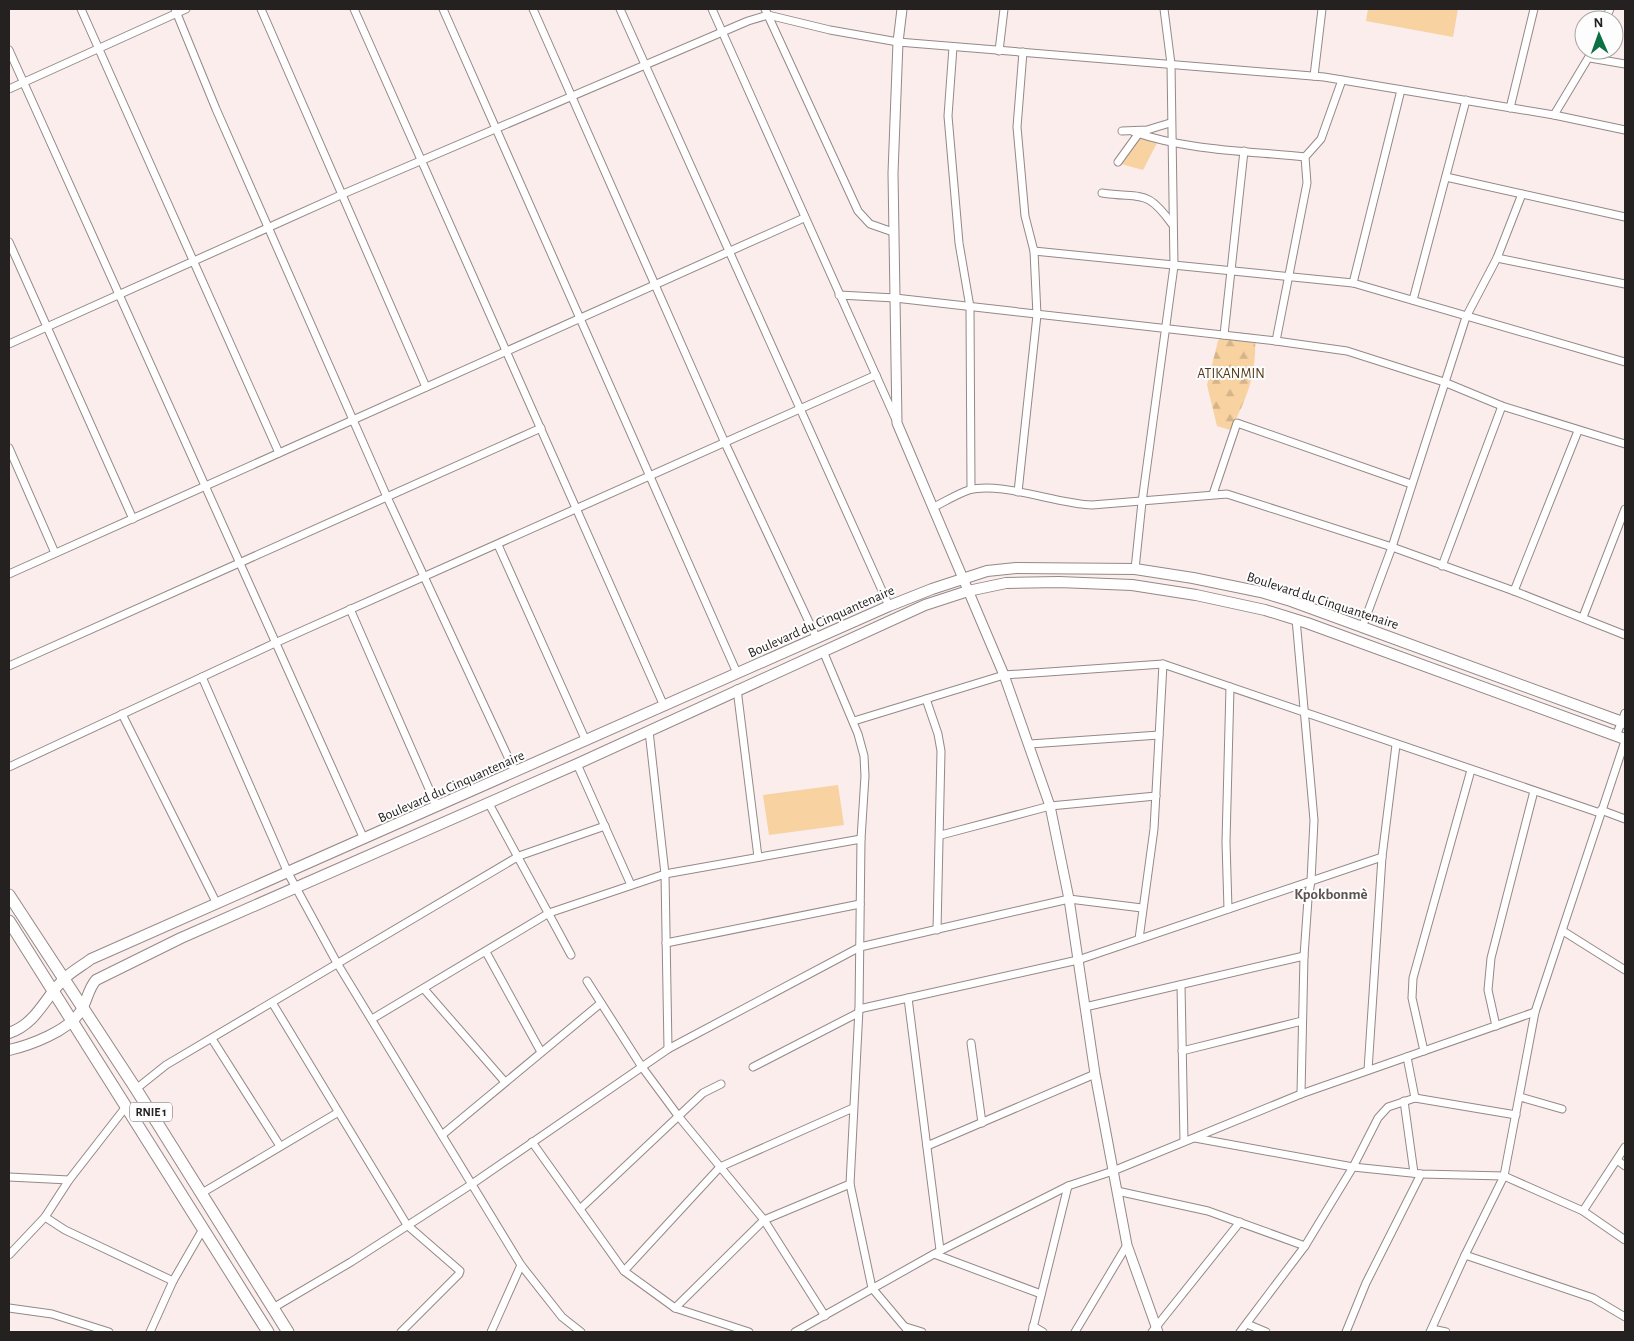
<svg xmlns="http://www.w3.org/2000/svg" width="1634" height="1341" font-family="'Alegreya Sans',sans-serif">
<defs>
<pattern id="forest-firs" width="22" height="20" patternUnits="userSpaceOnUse" patternTransform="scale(1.25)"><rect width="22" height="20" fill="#f8d2a0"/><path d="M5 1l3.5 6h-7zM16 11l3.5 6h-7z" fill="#d4b48a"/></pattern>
</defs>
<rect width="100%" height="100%" fill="#faedec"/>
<path fill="url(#forest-firs)" d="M1224,331L1255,334C1257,372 1248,397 1230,430L1217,426L1207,385L1218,341Z"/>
<g fill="#f8d2a0">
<path d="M1368,9H1458L1453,37L1366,21Z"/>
<path d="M1136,133L1157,143L1143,170L1114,162Z"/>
<path d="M838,785L844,825L769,835L763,795Z"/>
</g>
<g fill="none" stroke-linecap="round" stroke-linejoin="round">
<g stroke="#948988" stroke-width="9">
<g id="minor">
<path d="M81,9L279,453"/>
<path d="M175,9L216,109L387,497L515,772"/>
<path d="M261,9L426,387"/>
<path d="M354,9L664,706"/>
<path d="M443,9L737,673"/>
<path d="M533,9L725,443L817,639"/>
<path d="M620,9L889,606"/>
<path d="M712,9L896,420"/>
<path d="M765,9L858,211L870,224L893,232"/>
<path d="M1605,20L1610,9"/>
<path d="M953,47L948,116L959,243L970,307L971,489"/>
<path d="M9,50L364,839"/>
<path d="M999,51L1004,9"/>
<path d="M1590,58L1625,64"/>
<path d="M1314,76L1322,9"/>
<path d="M9,89L186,9"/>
<path d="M1510,108L1534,9"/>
<path d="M1554,115L1593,50"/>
<path d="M1122,131L1147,130L1170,123"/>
<path d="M1134,132C1189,151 1249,151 1305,157"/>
<path d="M1118,162L1139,133"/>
<path d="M1446,177L1625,217"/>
<path d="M1102,193C1142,199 1146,188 1172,224"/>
<path d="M9,242L133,519"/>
<path d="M1034,251L1353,283L1625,362"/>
<path d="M1497,258L1625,284"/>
<path d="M1353,283L1401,90"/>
<path d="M839,295L895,298L1276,341L1347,351L1444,382L1502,406L1625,444"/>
<path d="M1413,300L1466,100"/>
<path d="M1224,335L1244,151"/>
<path d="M1276,341L1307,183L1305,157L1321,139L1342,80"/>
<path d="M9,344L343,194L748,21L768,15L830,30L898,42L1324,77L1554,115L1625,130"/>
<path d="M9,448L55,553"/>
<path d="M1018,492L1037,315L1034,251L1025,216L1017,127L1023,52"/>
<path d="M1213,494L1237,423L1411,484"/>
<path d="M934,507C946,501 957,494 969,490C1000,481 1057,504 1092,505L1227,494L1392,547L1514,591L1625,635"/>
<path d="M498,545L586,741"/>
<path d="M1442,566L1502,406"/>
<path d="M1135,569L1142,502L1174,266L1171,64L1164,9"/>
<path d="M9,574L804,218"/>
<path d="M1514,591L1578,431"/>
<path d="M350,609L437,807"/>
<path d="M1583,617L1625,509"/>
<path d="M1296,619L1314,820L1311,881L1308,899L1304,956L1301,1094"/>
<path d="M1363,625L1392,547L1466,317L1497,258L1522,194"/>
<path d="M823,651L858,734L864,756L865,776L861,839L859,1009L850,1184L872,1288L909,1332"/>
<path d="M9,666L541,428"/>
<path d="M202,677L288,873L337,963L521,1265L562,1317L581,1332"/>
<path d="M737,689L758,857"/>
<path d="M926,699L938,734L941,751L937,930"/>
<path d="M122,714L217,904"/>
<path d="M854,721L1004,675L1163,664L1600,813"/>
<path d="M649,731L665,874L668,1049"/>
<path d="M1616,736L1625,713"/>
<path d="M1030,744L1159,735"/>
<path d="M577,764L631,885"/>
<path d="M9,767L275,643L876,375"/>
<path d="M488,802L571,955"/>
<path d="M1601,810L1625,819"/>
<path d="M941,835L1050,806L1156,796"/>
<path d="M1228,909L1226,842L1230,687"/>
<path d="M1563,931L1625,970"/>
<path d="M1139,939L1154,829L1163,664"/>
<path d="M666,943L860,904"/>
<path d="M486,952L541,1052"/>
<path d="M587,981L642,1067L679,1117L764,1220L825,1316"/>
<path d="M1181,985L1184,1141"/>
<path d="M424,989L505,1082"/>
<path d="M908,998L940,1250"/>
<path d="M273,1004L407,1225L460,1271L459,1274L401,1332"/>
<path d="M1085,1007L1304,956"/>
<path d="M859,1009L1078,960L1382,857"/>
<path d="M372,1019L549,913L665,874L861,839"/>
<path d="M1496,1026L1488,990L1491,958L1534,791"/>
<path d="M212,1039L280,1146"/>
<path d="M971,1043L982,1123"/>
<path d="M1182,1051L1302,1021"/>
<path d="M1424,1051L1412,998L1413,978L1471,770"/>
<path d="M1407,1057L1415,1098"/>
<path d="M753,1067L858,1013"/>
<path d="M1368,1070L1382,857L1396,745"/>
<path d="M136,1089L166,1065L519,856L605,826"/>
<path d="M1520,1097L1562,1109"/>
<path d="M1404,1101L1414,1173"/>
<path d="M442,1135L601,1003"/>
<path d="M1195,1138L1353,1167L1421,1174L1504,1176L1583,1211L1625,1240"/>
<path d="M532,1142L624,1271L675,1308L749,1332"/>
<path d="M927,1146L1095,1074"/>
<path d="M1617,1160L1625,1166"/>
<path d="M9,1177L69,1180"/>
<path d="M1117,1191L1208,1211L1305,1246"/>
<path d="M202,1193L337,1113"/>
<path d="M580,1209L703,1093L721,1084"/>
<path d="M1583,1211L1625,1147"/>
<path d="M45,1217L65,1230L173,1281"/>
<path d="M934,1254L1041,1294"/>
<path d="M9,1255L45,1217L69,1180L125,1108"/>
<path d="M1465,1255L1593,1298L1625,1317"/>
<path d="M624,1271L720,1167L853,1108"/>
<path d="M9,1308L52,1314L109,1332"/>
<path d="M273,1308L351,1262L472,1184L668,1049L860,947L1069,899L1142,908"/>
<path d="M675,1308L764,1220L850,1184"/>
<path d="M1247,1324L1266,1332"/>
<path d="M1033,1326L1043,1332"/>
<path d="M906,1327L922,1332"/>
<path d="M1432,1329L1446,1332"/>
<path d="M150,1332L173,1281L203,1229"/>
<path d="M491,1332L521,1265"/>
<path d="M795,1332L934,1254L1068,1186L1113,1171L1301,1094L1535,1012"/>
<path d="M1032,1332L1068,1186"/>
<path d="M1075,1332L1127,1245"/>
<path d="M1152,1332L1240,1222"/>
<path d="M1240,1332L1305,1246L1353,1167L1378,1118L1388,1107L1415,1098L1516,1115"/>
<path d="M1346,1332L1366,1283L1421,1174"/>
<path d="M1430,1332L1465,1255L1504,1176L1535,1012L1625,741"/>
</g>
</g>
<g stroke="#948988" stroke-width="11">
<path id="tertiary" d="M902,9L898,42L893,173L897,423L1004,675L1050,806L1069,899L1095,1074L1127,1245L1158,1332"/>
</g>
<g stroke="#948988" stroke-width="12">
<g id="secondary">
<path d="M9,1033C38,1023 45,996 66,977C74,970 83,965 91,959L889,606L932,589L987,571L1016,568L1135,569L1193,578L1261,592L1291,601L1625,723"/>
<path d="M9,1050C31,1045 68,1031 81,1011C87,1001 88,989 96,980L181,938L577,764L925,605L968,591L1006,583L1059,582L1132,585L1196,595L1265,610L1307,623L1625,739"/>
</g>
</g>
<g stroke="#948988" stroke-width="13">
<g id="trunk">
<path d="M9,895L136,1089L288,1332"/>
<path d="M9,921L268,1332"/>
</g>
</g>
<use href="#minor" stroke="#fff" stroke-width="7"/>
<use href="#tertiary" stroke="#fff" stroke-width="9"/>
<use href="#secondary" stroke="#fff" stroke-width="10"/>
<use href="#trunk" stroke="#fff" stroke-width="11"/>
</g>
<g text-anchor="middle" stroke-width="4" stroke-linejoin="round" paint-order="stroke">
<rect fill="#fdfdfd" stroke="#666363" stroke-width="1" x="130" y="1102.5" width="42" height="19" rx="4"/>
<g font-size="12" font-weight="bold" fill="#262121">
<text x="151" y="1116">RNIE 1</text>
</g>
<g font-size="14" fill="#4f3816" stroke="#fdfdfd">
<text x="1231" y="378">ATIKANMIN</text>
</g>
<g font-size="14" fill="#262121" stroke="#fdfdfd">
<text transform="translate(1323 600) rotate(18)" y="5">Boulevard du Cinquantenaire</text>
<text transform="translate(821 621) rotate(-24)" y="5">Boulevard du Cinquantenaire</text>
<text transform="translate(451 786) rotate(-24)" y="5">Boulevard du Cinquantenaire</text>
</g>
<g font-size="15" font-weight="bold" fill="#5e5353" stroke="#fdfdfd">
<text x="1331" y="899">Kpokbonmè</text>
</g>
</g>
<rect width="1634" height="1341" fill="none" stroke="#262121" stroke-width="20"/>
<g transform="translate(1599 35) rotate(358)"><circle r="24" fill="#fdfdfd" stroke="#a7a5a5"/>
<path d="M0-4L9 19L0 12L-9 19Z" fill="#0c6f46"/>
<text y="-8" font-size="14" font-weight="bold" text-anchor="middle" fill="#262121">N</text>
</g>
</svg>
